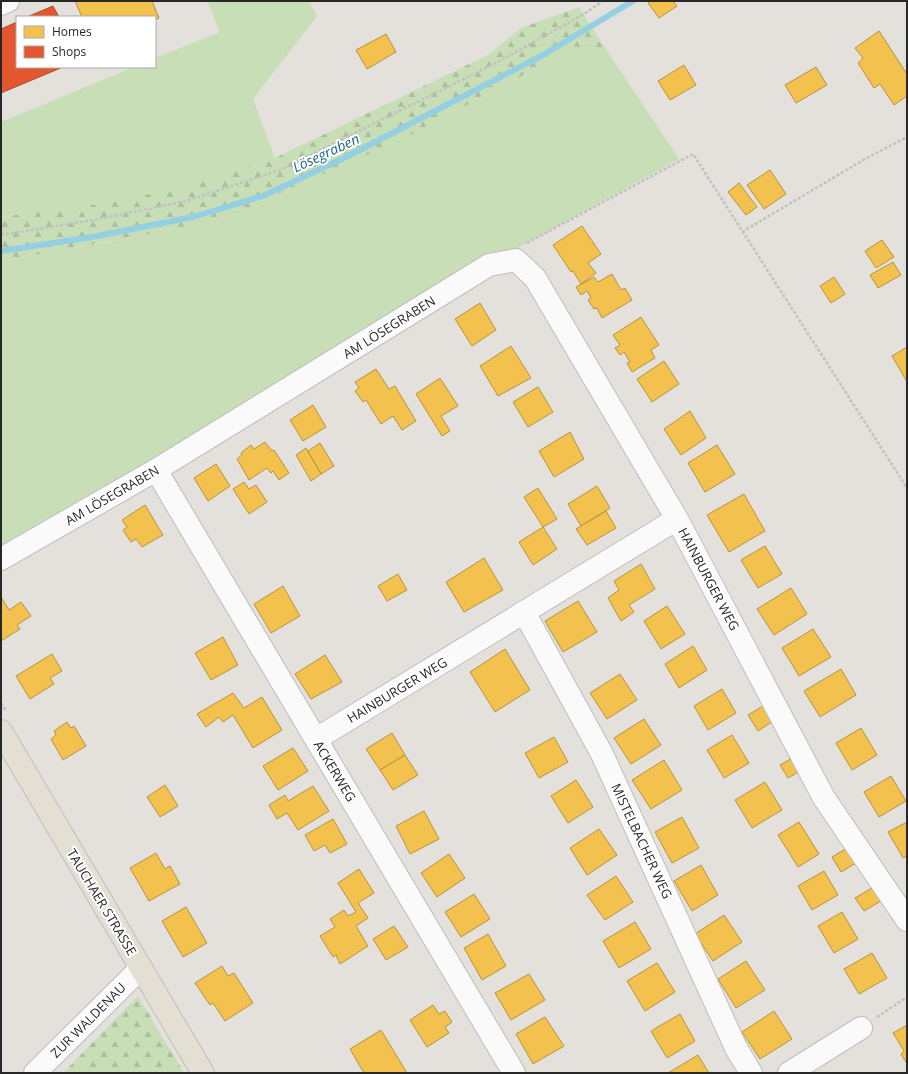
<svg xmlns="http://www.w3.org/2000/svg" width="908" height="1074" font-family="'Open Sans',sans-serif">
<defs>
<pattern id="forest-firs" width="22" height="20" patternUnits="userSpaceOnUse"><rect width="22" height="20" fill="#c8deb7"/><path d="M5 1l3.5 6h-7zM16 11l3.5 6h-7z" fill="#acbe9d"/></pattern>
</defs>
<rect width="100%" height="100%" fill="#e4e1dc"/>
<g fill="#c8deb7">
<path d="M207,1H309L317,16L253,99L275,158L181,188L92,205L1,217V122L134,67H155V58L220,32Z"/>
<path d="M576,47L605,48L679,159L501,257L328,364L97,490L1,545V261L113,241L202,223L403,139Z"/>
</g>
<g fill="url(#forest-firs)">
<path d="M579,7L605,48L576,47L403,139L243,210L202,223L161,232L1,261V217L92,205L181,188L275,158L490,54L521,28Z"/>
<path d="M138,996L184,1073H63Z"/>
</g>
<g fill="#f2c14e" stroke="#b59342">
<path d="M75,1H152L159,18L155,20V17H82Z"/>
<path d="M651,1H673L677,6L659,18L648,3Z"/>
<path d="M879,31L907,74V96L894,105L880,84L874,88L858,63L863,58L855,48Z"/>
<path d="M386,34L396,52L367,69L356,50Z"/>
<path d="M684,65L696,85L670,100L658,81Z"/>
<path d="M816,67L827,85L796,103L785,85Z"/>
<path d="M770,170L786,194L764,209L747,185Z"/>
<path d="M739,183L757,207L746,215L728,192Z"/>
<path d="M582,226L601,254L588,263L596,273L581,284L573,271L571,272L553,245Z"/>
<path d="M882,240L894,257L876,268L865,251Z"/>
<path d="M893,262L901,275L878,288L870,275Z"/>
<path d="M612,274L621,290L625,288L632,300L602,318L597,308L594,309L588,300L591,298L587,291L581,295L576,287L594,277L598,282Z"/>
<path d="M834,277L845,294L831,303L820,286Z"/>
<path d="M480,303L496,330L472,346L455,319Z"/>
<path d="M641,317L659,345L651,350L655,358L632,372L627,363L630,362L624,352L620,355L615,348L620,345L613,335Z"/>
<path d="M511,346L531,378L498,396L480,366Z"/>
<path d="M907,347V382L892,356Z"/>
<path d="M664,361L679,384L652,402L637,379Z"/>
<path d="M376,369L389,389L395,386L416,421L402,430L393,416L381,424L366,400L363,402L355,391L359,388L355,382Z"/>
<path d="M440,378L458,406L441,416L450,431L442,436L416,394Z"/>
<path d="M538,387L553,412L528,427L513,402Z"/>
<path d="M313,405L326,427L303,441L290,420Z"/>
<path d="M690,411L706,438L681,455L664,429Z"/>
<path d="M570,432L584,459L554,477L539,451Z"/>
<path d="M265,442L272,451L274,450L289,473L279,480L273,471L271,473L267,468L249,480L237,459L242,455L241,453L251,445L254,449Z"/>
<path d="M320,443L334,466L321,474L308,451Z"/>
<path d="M717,445L735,474L705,492L688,463Z"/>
<path d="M306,448L321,474L311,481L296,455Z"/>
<path d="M216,464L230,486L208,501L194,478Z"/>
<path d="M244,482L249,489L256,485L267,502L249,514L233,489Z"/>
<path d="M597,486L610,508L581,526L568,504Z"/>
<path d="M538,488L557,519L543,527L524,497Z"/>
<path d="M744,494L765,531L729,552L707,515Z"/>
<path d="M145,505L163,535L142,547L136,539L131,542L123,530L127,527L122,520Z"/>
<path d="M606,511L616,528L587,545L576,529Z"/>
<path d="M543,527L557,549L533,565L519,542Z"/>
<path d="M765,546L782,574L758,588L741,560Z"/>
<path d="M484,558L503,590L464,612L446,582Z"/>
<path d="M641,564L655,589L629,605L634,612L621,621L608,598L619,590L614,581Z"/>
<path d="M398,574L407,590L387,601L378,586Z"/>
<path d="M283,586L300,616L271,633L254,604Z"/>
<path d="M791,588L807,614L774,635L757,609Z"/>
<path d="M1,597L9,610L21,602L31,616L17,625L20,629L1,641Z"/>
<path d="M578,601L597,632L563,652L545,621Z"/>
<path d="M667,606L685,634L661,649L644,621Z"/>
<path d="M813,629L831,657L799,676L782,648Z"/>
<path d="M223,637L238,665L211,680L195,653Z"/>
<path d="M693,646L707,670L679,688L665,664Z"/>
<path d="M505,649L530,690L495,712L470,672Z"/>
<path d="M52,654L62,671L50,678L54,684L30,699L16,676Z"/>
<path d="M325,655L342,682L311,699L295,674Z"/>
<path d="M841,669L856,695L820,717L804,691Z"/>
<path d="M620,674L637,700L607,719L590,693Z"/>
<path d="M722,689L736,713L708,730L694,706Z"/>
<path d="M233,693L244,708L262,697L282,730L253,748L233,715L223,722L219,717L206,727L197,714Z"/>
<path d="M763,706L773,721L758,731L748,715Z"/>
<path d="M644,719L661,745L631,764L614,738Z"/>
<path d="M67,722L71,728L74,726L86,746L63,760L51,739L56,735L54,731Z"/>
<path d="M861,728L877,755L852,770L836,743Z"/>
<path d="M392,733L405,755L380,770L366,749Z"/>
<path d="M732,735L749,763L724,778L707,750Z"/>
<path d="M554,737L568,762L539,778L525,753Z"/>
<path d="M293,748L308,771L278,790L263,766Z"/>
<path d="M405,755L418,775L393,790L380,770Z"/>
<path d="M792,758L800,771L788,778L780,765Z"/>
<path d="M664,760L682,790L651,809L632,780Z"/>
<path d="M891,776L906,801L879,817L864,792Z"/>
<path d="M576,780L593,807L568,823L551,796Z"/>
<path d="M765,782L782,810L752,828L735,800Z"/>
<path d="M165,785L178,806L160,817L147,797Z"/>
<path d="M313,786L329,811L298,830L287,813L277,819L269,805L285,795L288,801Z"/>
<path d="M424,811L439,839L410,854L396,826Z"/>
<path d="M682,817L699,848L672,863L655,832Z"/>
<path d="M333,819L347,844L330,853L325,845L314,851L305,835Z"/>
<path d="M799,822L819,854L798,867L778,835Z"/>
<path d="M907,822V856L903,858L888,832Z"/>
<path d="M599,829L617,855L587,875L570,848Z"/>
<path d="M847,848L856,863L841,872L832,857Z"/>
<path d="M156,853L165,869L170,866L180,884L149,901L130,868Z"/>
<path d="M449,854L465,878L437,897L421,873Z"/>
<path d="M701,865L718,895L692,911L674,881Z"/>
<path d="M359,869L374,893L358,903L368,918L356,926L368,946L340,964L336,955L333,957L320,936L335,927L330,919L344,910L348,916L356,912L338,883Z"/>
<path d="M824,871L838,895L812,910L798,886Z"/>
<path d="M616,876L633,902L605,920L587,895Z"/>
<path d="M872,888L881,901L864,911L855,898Z"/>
<path d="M474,894L490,919L461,937L445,912Z"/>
<path d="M186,907L207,943L183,957L162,921Z"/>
<path d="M842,912L858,939L834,953L818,926Z"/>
<path d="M724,915L742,942L713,961L695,934Z"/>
<path d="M635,922L651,949L619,968L603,941Z"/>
<path d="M394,926L408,947L386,960L373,939Z"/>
<path d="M488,934L506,966L482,980L464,948Z"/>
<path d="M872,953L887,978L859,994L844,969Z"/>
<path d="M746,961L765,990L736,1008L718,979Z"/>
<path d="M657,963L675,992L645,1011L627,981Z"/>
<path d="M222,966L228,976L234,973L253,1003L225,1021L213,1003L210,1005L195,983Z"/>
<path d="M529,974L545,1000L511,1020L495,993Z"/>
<path d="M433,1005L439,1014L445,1011L452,1022L445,1027L449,1033L427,1047L410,1020Z"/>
<path d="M774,1011L792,1039L760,1059L742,1032Z"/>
<path d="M680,1014L695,1041L667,1058L651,1031Z"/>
<path d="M545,1017L564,1046L533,1064L516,1034Z"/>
<path d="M907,1025V1064L901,1054L904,1051L893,1033Z"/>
<path d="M381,1030L407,1073H364L350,1049Z"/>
<path d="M698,1055L709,1073H668Z"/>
</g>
<g fill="#e4572e" stroke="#ab492c">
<path d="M53,6L59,17H27Z"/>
<path d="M17,22V67H63L1,93V29Z"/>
</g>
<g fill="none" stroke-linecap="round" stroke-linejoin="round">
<path stroke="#94d0e2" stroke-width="6" d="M1,251L92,237L193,217L263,196L348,156L543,55L633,1"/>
<g stroke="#bebdbd" stroke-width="24">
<g id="minor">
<path d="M1,4L8,1"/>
<path d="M156,470L514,1073"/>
<path d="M1,559L156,470L489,265L516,260L535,278L677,519"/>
<path d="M524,612L602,754L736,1048L751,1073"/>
<path d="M316,739L677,519L824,798L907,920"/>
<path d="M35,1073L141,968"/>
<path d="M789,1073L861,1028"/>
</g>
</g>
<g stroke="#bebdbb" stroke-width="24">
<path id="major" d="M1,731L203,1073"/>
</g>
<g stroke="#c2c1c0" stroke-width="2.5" stroke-dasharray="3 2" stroke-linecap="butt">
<path d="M742,232L865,159L907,137"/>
<path d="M1,235L99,219L186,201L280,170L496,63L584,14L603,1"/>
<path d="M527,243L693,154L907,488"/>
<path d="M1,703L6,711"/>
<path d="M877,1017L907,997"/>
</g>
<use href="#minor" stroke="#fbfafa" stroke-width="22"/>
<use href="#major" stroke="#e4dfd3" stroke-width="22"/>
</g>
<g text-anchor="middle" stroke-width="4" stroke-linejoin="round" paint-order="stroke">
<g font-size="13" fill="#272727" stroke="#fff">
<text transform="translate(389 327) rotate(-32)" y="5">AM LÖSEGRABEN</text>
<text transform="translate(112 495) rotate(-30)" y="5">AM LÖSEGRABEN</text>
<text transform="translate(709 579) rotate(62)" y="5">HAINBURGER WEG</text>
<text transform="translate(397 690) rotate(-31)" y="5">HAINBURGER WEG</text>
<text transform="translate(335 771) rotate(59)" y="5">ACKERWEG</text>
<text transform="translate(642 841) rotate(65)" y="5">MISTELBACHER WEG</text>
<text transform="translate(102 902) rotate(59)" y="5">TAUCHAER STRASSE</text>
<text transform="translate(88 1020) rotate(-45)" y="5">ZUR WALDENAU</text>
</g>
<g font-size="14" font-style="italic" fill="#17658a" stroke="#fff">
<text transform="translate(326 153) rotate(-25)" y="5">Lösegraben</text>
</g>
</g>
<rect width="908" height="1074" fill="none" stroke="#272727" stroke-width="4"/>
<rect x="16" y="16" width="140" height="52" fill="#ffffff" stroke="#a9a9a9"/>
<rect x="24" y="26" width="20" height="12" fill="#f2c14e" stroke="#a9a9a9"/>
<text x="52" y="36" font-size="12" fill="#272727">Homes</text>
<rect x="24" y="46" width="20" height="12" fill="#e4572e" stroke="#a9a9a9"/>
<text x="52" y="56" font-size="12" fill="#272727">Shops</text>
</svg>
